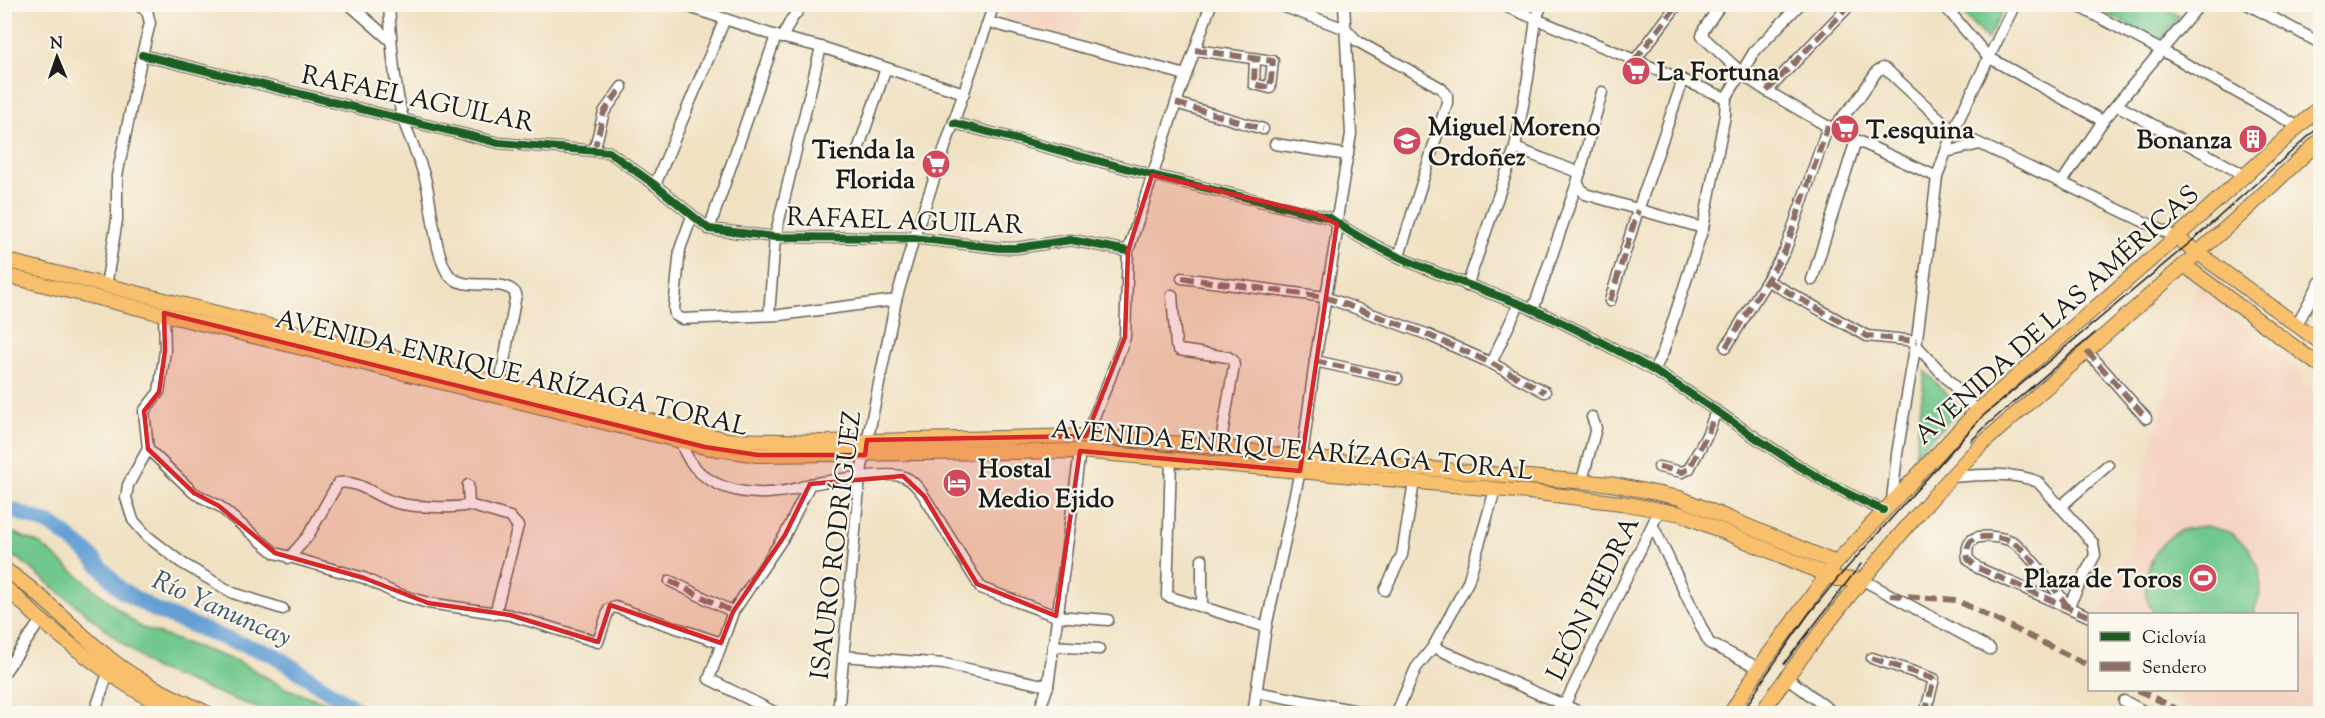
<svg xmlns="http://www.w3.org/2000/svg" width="2325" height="718" font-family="'Sorts Mill Goudy',serif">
<rect width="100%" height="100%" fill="#fbf7ec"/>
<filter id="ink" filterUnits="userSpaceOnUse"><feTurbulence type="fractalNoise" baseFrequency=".0167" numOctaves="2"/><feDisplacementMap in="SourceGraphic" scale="12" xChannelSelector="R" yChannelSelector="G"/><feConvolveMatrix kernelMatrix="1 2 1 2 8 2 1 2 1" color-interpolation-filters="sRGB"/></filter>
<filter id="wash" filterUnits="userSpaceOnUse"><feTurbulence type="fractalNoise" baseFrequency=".008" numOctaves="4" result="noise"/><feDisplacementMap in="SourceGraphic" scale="24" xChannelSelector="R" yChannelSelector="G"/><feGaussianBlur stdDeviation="1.35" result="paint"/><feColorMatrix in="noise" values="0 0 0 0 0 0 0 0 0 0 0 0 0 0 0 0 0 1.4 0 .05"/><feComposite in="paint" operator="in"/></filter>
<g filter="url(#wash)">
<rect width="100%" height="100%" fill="#f0e1c3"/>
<g fill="#f4d3c0">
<path d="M1007,5H1089L1074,40L1003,20Z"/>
<path d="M2197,284L2219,300L2220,308L2294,364L2301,374L2303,386L2320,391V713H2196L2154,690H2296V614H2101L2123,559H2128L2134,535L2138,492Z"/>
</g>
<g fill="#71c88d" stroke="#467254" stroke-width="1.5">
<path d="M1956,5H2006L1987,40Z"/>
<path d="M2091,5H2160L2179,16L2160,42Z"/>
<path d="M1925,371L1961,409L1915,454Z"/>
<path d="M2206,526L2229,532L2248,547L2259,568L2261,592L2253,614H2155C2133,588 2152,542 2182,530C2189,527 2198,527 2206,526Z"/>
<path d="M5,529L40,544L140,627L239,662L287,689L357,713H270L153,668L19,559L5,554Z"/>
</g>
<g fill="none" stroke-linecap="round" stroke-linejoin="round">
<path stroke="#639fd3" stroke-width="16" d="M4,507L54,526L88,553L121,590L155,610L229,640L274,655L363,714"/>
</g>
</g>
<g filter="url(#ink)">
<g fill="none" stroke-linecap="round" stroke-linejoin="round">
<g stroke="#666156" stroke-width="13">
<g id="minor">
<path d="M349,4L391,41"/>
<path d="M389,4C391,40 394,89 404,122C411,142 421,162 426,182C432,206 435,257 449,275C464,293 503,276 516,294L500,384"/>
<path d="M680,4L776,36L821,47L964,93"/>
<path d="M1276,4L1346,29L1357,41L1441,88L1447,95V103L1399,256"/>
<path d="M1500,4L1726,98"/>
<path d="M1721,4L1704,29L1702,36L1746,77L1767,91L1832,129L1937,177"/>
<path d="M1943,4L1988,57L2103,121"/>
<path d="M2074,4L2161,50L2299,127"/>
<path d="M2247,4L2320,43"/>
<path d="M988,22L1186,75"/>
<path d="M782,38L791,20L803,4"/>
<path d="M1195,50L1273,61L1270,88L1254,84L1255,58"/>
<path d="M142,55L499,143L609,152L655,185L709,229L775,237L914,238L999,248H1016L1071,240L1128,251"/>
<path d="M1635,60L1678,4"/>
<path d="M1767,91L1849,6"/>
<path d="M1176,103L1263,129"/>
<path d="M2117,105L2244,175"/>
<path d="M954,123L1152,175L1330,218C1383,257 1459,281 1520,304C1552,317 1584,333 1614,349C1708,396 1786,470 1883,510"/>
<path d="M1832,129L1858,99L1877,71L1883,68L1887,70L1953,131L2176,237"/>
<path d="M1275,144L1348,155"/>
<path d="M1515,148L1580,173"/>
<path d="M594,151L604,112L622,87"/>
<path d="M1946,152L1980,144"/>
<path d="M857,153L886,68"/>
<path d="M2062,182L2103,121L2200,4"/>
<path d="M1577,183L1585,194L1703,228"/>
<path d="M655,185L725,19"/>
<path d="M692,216L680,249L674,309L675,315L682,319L780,315L896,300"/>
<path d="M709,229L776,36"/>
<path d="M1182,278L1325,297L1426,334L1491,363L1545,392"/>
<path d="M1812,280L1856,140"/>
<path d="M1768,281L1867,336L1917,341"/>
<path d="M106,286L117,220V176L142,55L150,23L147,11L136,4"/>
<path d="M1467,286L1515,148L1528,78L1536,19L1542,4"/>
<path d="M1172,295L1176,345L1179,350L1228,357L1233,360L1234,366L1220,447"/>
<path d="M1610,301L1638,210L1683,80"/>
<path d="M1533,310L1577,183L1602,92"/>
<path d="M164,313L165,351L159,392L144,411L148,449L194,493L219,506L275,553L364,578L395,593L428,603L510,615L598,642L609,609L615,607L721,643"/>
<path d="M769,315L775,237L821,47"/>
<path d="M2296,326L2320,282"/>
<path d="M1916,345L1977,411"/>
<path d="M1726,347L1785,251L1828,126"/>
<path d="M2087,351L2146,418"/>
<path d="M1315,361L1397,379"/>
<path d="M1491,363L1519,304"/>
<path d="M1654,371L1663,352L1703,228L1725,115L1726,98L1754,52L1800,4"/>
<path d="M1086,436L1110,378L1125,337L1128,251L1176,103L1211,4"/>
<path d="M681,442C697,496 765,502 810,484"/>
<path d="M148,449L128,485L126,498L133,520L147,536L182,563L233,593L283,609"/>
<path d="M1171,458L1167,596L1266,627"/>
<path d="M1659,467L1682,472L1689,469L1708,433L1716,411"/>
<path d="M1950,477C1975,475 2015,471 2038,482L2093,543L2095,555L2068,607"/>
<path d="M1582,481L1596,428L1592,417"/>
<path d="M468,485L469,505L510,517L518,526L495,614"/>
<path d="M1892,501L1897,454L1918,331L1937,177L1953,131L2015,4"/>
<path d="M2060,507L2108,465"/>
<path d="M1653,526L1709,643L1759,668"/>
<path d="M289,558L308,536L338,483C358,479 376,497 394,502C409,507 454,509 469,505"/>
<path d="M1202,559V606"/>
<path d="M1863,580L1990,649"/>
<path d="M670,581L733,612"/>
<path d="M1385,590L1402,555L1414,482"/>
<path d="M2068,607C2058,593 2025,547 2011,541C2002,537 1988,536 1979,537C1968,539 1966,549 1968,559L1978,568L2090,617"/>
<path d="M1053,646L1099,649"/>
<path d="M1433,647L1584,714"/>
<path d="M843,656L944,664L1048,686"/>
<path d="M1872,658L1934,679L1925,714"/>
<path d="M4,673L41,620"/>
<path d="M1785,676L1835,714"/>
<path d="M1256,692L1374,714"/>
<path d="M2124,701L2149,714"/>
<path d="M1565,704L1659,511"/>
<path d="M94,714L108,673"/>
<path d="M778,714L709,679L733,612L785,535L810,484C828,481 890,471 904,477C913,480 919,489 924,496L981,588L1056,616L1108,620"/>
<path d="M838,714L860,477L896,300L914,238L994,4"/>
<path d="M1038,714L1048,686L1080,451"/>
<path d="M1253,714L1266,627L1300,471L1315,361L1336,238L1338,212L1351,134L1344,4"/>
<path d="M1396,714L1416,668L1433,647L1468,582L1495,490"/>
</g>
</g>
<g stroke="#666156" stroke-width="16">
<g id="major">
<path d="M2176,237L2320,342"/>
<path d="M4,260L728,440L823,442L1086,436L1220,447L1302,458L1611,484L1680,498L1836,563"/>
<path d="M2184,265L2320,366"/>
<path d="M4,275L705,447L758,455L1080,451L1538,493L1621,503L1681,514L1837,579L1863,580"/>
<path d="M4,569C44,595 76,632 113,661C142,684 176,698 209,714"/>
<path d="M4,587C18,597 29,610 42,621C85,657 128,690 179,714"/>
<path d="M1730,714L1759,668L1836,563L1977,411L2189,226L2320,107"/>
<path d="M1761,714C1788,672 1819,635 1849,596C1892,544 1935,492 1982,444L2244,212L2320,140"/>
</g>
</g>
<use href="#minor" stroke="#fff" stroke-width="10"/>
<use href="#major" stroke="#f8bf6c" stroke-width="14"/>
<g stroke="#1c1c1c" stroke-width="1.5">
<path d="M1971,441L1988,424L2095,333"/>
<path d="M1784,664L1861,564"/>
<path d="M1742,714L1766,675L1808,615L1837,579L1982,417L2193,240L2320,126"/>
</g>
<g stroke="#8d6e63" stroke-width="6" stroke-dasharray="12 6" stroke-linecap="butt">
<path d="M1195,50L1273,61L1270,88L1254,84L1255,58"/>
<path d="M1635,60L1678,4"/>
<path d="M1767,91L1849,6"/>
<path d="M1176,103L1263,129"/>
<path d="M594,151L604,112L622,87"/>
<path d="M1182,278L1325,297L1426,334L1491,363L1545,392"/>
<path d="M1768,281L1867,336L1917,341"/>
<path d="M1610,301L1638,210"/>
<path d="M1726,347L1785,251L1828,126"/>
<path d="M2087,351L2146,418"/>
<path d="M1315,361L1397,379"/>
<path d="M1659,467L1682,472L1689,469L1708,433L1716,411"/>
<path d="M670,581L733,612"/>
<path d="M1890,595L1956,600L2090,666"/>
<path d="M2068,607C2058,593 2025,547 2011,541C2002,537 1988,536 1979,537C1968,539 1966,549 1968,559L1978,568L2090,617"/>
<path d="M1872,658L1934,679L1925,714"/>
<path d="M2138,690L2187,714"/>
</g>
<g stroke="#fbf7ec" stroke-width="11">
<g id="cycleway">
<path d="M142,55L499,143L609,152L655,185L709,229L775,237L914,238L999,248H1016L1071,240L1128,251"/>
<path d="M954,123L1152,175L1330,218C1383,257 1459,281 1520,304C1552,317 1584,333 1614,349C1708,396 1786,470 1883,510"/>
</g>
</g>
<use href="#cycleway" stroke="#1b5e20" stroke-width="8"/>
</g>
</g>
<path fill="#d62828" fill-opacity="0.2" stroke="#d62828" stroke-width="4.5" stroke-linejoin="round" d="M1152,175L1316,214L1337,224L1300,471L1080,451L1056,616L977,584L924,496L903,476L810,484L785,535L733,612L721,643L610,605L598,642L510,615L428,603L364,578L275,553L219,506L194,493L148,449L144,411L159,392L165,351L164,313L705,447L758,455H865L867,440L1086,436L1125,337L1128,251Z"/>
<defs>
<g id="supermarket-disc" transform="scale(1.5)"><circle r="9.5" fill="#d1495b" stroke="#fbf7ec"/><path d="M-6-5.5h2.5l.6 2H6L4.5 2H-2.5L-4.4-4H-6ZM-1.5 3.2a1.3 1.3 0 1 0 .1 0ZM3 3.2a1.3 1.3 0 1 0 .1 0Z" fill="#fff"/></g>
<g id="building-disc" transform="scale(1.5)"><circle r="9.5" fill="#d1495b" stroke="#fbf7ec"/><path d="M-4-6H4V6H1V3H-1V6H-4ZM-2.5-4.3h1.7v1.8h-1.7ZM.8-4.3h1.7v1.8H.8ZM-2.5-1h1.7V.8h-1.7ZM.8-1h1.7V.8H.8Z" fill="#fff"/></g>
<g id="school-disc" transform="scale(1.5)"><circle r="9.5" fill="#d1495b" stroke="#fbf7ec"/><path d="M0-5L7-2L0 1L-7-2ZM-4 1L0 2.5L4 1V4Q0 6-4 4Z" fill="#fff"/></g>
<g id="hotel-disc" transform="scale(1.5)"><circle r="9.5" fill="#d1495b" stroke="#fbf7ec"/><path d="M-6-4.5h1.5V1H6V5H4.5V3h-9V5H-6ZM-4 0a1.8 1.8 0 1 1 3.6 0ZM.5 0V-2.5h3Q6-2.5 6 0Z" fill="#fff"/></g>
<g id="stadium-disc" transform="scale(1.5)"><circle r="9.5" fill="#d1495b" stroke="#fbf7ec"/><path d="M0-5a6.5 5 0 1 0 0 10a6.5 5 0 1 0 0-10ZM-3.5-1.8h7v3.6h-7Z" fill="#fff"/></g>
</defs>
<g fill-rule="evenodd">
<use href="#supermarket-disc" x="1636" y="71"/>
<use href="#supermarket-disc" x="1845" y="129"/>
<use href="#building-disc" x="2253" y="139"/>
<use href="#school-disc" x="1407" y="141"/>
<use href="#supermarket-disc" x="936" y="164"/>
<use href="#hotel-disc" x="957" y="483"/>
<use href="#stadium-disc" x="2203" y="578"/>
</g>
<g text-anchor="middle" stroke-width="4.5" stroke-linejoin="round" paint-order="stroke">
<g font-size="26" font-weight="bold" fill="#1c1c1c" stroke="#fbf7ec" text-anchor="start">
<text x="1657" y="80">La Fortuna</text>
<text x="1428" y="135">Miguel Moreno<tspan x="1428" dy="30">Ordoñez</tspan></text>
<text x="1866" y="138">T.esquina</text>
<text x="2232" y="148" text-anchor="end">Bonanza</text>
<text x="915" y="158" text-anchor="end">Tienda la<tspan x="915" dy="30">Florida</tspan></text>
<text x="978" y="477">Hostal<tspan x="978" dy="30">Medio Ejido</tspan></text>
<text x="2182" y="587" text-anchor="end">Plaza de Toros</text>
</g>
<g font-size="26" fill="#1c1c1c" stroke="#fbf7ec">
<text transform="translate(418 98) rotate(12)" y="9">RAFAEL AGUILAR</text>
<text transform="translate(905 220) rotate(2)" y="9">RAFAEL AGUILAR</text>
<text transform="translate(2056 314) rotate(-42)" y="9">AVENIDA DE LAS AMÉRICAS</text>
<text transform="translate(512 372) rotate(13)" y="9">AVENIDA ENRIQUE ARÍZAGA TORAL</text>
<text transform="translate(1292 449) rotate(5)" y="9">AVENIDA ENRIQUE ARÍZAGA TORAL</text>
<text transform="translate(835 545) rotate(-83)" y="9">ISAURO RODRÍGUEZ</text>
<text transform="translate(1592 598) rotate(-64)" y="9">LEÓN PIEDRA</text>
</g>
<g font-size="27" font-style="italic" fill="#3c576e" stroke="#fbf7ec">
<text transform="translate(222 608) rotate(24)" y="9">Río Yanuncay</text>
</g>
</g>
<rect width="2325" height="718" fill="none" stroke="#fbf7ec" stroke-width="24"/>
<rect x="2088" y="613" width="210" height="78" fill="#fbf7ec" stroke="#a29f99" stroke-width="1.5"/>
<rect x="2100" y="632" width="30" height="9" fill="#1b5e20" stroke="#a29f99" stroke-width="1.5"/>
<text x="2142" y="643" font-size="18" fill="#1c1c1c">Ciclovía</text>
<rect x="2100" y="662" width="30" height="9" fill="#8d6e63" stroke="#a29f99" stroke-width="1.5"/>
<text x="2142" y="673" font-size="18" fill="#1c1c1c">Sendero</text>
<g transform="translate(57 57) rotate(358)" stroke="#fbf7ec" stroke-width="4.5" paint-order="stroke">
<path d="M0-4.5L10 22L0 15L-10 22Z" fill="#1c1c1c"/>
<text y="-9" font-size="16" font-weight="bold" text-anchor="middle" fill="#1c1c1c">N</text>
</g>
</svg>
